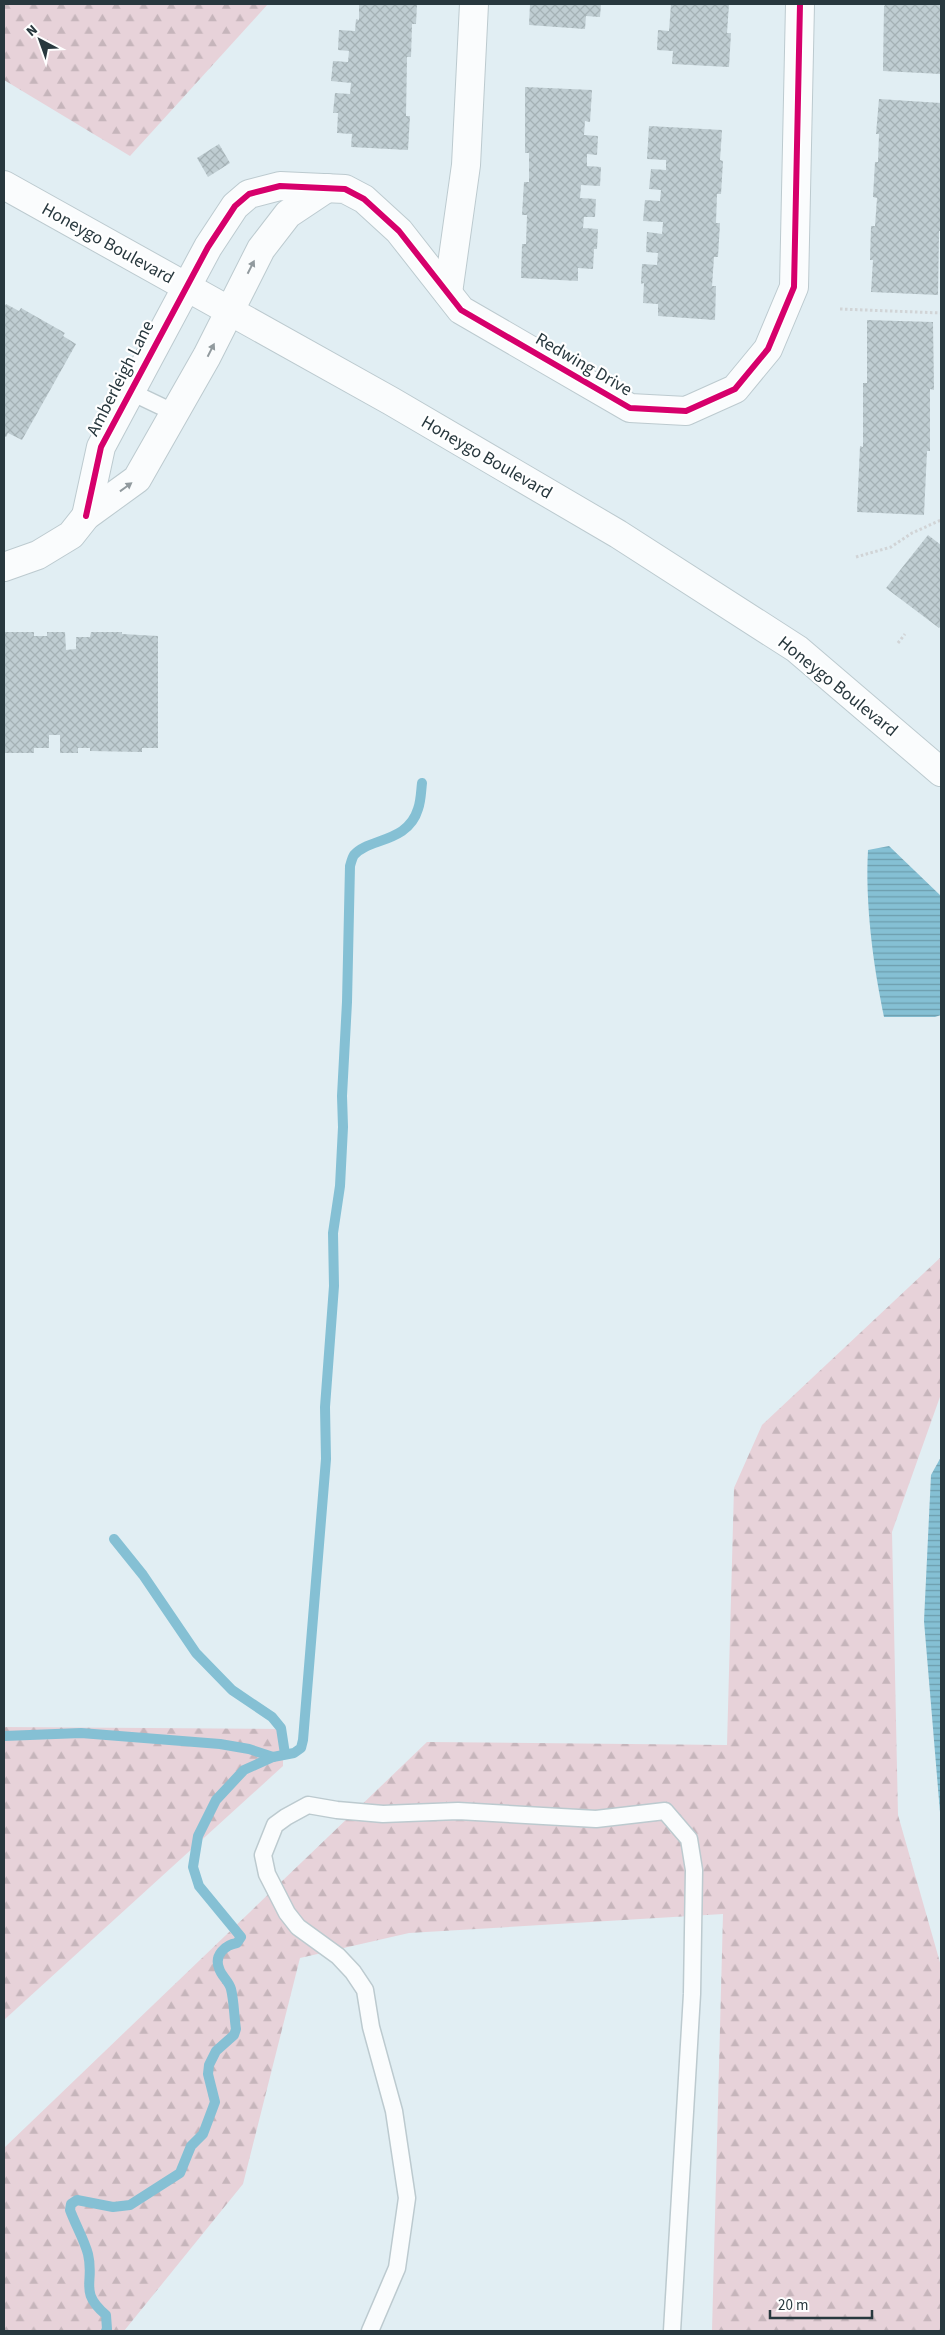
<svg xmlns="http://www.w3.org/2000/svg" width="945" height="2335" font-family="'Source Sans 3',sans-serif">
<defs>
<pattern id="forest-firs" width="22" height="20" patternUnits="userSpaceOnUse" patternTransform="scale(1.25)"><rect width="22" height="20" fill="#e7d2d9"/><path d="M5 1l3.5 6h-7zM16 11l3.5 6h-7z" fill="#c6b5bb"/></pattern>
<pattern id="water-rules" width="6" height="5" patternUnits="userSpaceOnUse" patternTransform="scale(1.25)"><rect width="6" height="5" fill="#85c0d4"/><path d="M0 2.5h6" fill="none" stroke="#6d9dad"/></pattern>
<pattern id="building-cross-hatch" width="8" height="8" patternUnits="userSpaceOnUse" patternTransform="scale(1.25)"><rect width="8" height="8" fill="#bfcdd2"/><path d="M0 0l8 8M0 8l8-8" fill="none" stroke="#a4b1b5"/></pattern>
</defs>
<rect width="100%" height="100%" fill="#e1eef3"/>
<g fill="url(#forest-firs)">
<path d="M4,4H268L130,156L4,80Z"/>
<path d="M941,1257V1394L892,1532L898,1815L941,1966V2331H712L723,1914L409,1933L300,1958L243,2184L124,2331H4V2148L427,1742L727,1745L734,1488L762,1425Z"/>
<path d="M4,1727L283,1729V1766L4,2020Z"/>
</g>
<g fill="url(#water-rules)">
<path d="M889,846L941,896V1015L935,1017H884C873,965 865,903 868,850Z"/>
<path d="M941,1457V1824L924,1621L931,1475Z"/>
</g>
<g fill="none" stroke-linecap="round" stroke-linejoin="round">
<g stroke="#85c0d4" stroke-width="10">
<path d="M114,1539L143,1575L196,1653L232,1690L272,1717L281,1728L285,1754"/>
<path d="M4,1736L81,1733L220,1744L249,1749L273,1757"/>
<path d="M106,2331L107,2329L106,2315C78,2291 95,2283 88,2254C84,2239 75,2224 70,2210L71,2204L77,2200L113,2207L130,2205L180,2173L191,2146L203,2134L215,2102L208,2074L209,2065L216,2051L234,2035L236,2029C234,2016 234,2001 231,1989C229,1981 221,1976 219,1968C214,1955 225,1945 237,1943L241,1937L199,1886L193,1867L198,1836L216,1800L244,1770L273,1757L294,1753L301,1748L303,1740L326,1459L325,1407L334,1286L333,1233L340,1186L343,1127L342,1096L347,1002L350,866C351,863 352,858 354,855C368,838 408,843 418,809C421,801 421,791 422,783"/>
</g>
</g>
<g fill="url(#building-cross-hatch)">
<path d="M359,4H417L416,24H412L411,57H407L406,116H410L408,150L351,147L352,134L337,133L338,113H333L335,93L350,94L351,83L331,81L333,61L348,62L349,51L338,50L339,30L355,31L356,19L359,20Z"/>
<path d="M530,4H601L600,17L586,16L585,29L529,25Z"/>
<path d="M671,4H729L727,33H731L729,67L672,64L673,51L657,50L658,30L669,31Z"/>
<path d="M887,4H941V74L883,71L884,6Z"/>
<path d="M525,87L592,90L590,122L585,121L584,135L598,136L597,155L587,154V166L601,167L600,186L581,185L580,198L596,199L595,217H584L583,228L598,229L597,249H594L593,269L578,268V281L521,278L522,244H526L527,215H522L524,182H529V153H525Z"/>
<path d="M879,99L941,103V231H939L938,295L871,292L873,260H870L871,226H875L877,198L873,197L875,162H878L879,134H876Z"/>
<path d="M649,126L722,130L720,160L723,161L721,194H717L716,223H720L718,257H714L712,286H716L715,320L658,316V304L643,303L644,283L641,284L642,264L657,265L658,253L646,252L647,232L662,234L663,222L643,221L645,200L660,201L661,190L649,189L651,169L666,170V160L647,159Z"/>
<path d="M219,144L230,163L208,177L197,158Z"/>
<path d="M6,304L19,311L21,308L65,333L63,336L76,344L22,440L8,433L6,437L4,436V308Z"/>
<path d="M867,320L933,322L934,390L930,389V451H927L924,515L857,512L860,446L863,447V383H867Z"/>
<path d="M928,535L941,545V626L939,628L886,588Z"/>
<path d="M4,632H34V636H47V632H65L66,650L76,649V637H90L91,632H122V634L158,636V748H142V752L90,751V748H78V753H60V735H49V748H34V753H4Z"/>
</g>
<g fill="none" stroke-linecap="round" stroke-linejoin="round">
<g stroke="#bccacf" stroke-width="19">
<g id="service">
<path d="M131,392L175,413"/>
<path d="M370,2331L397,2268L407,2198L394,2111L371,2027L365,1990L353,1972L338,1956L298,1927L287,1913L267,1874L263,1855L275,1825L286,1817L308,1805L337,1810L383,1814L458,1811L596,1819L665,1811L689,1839L694,1870L692,1994L672,2331"/>
</g>
</g>
<g stroke="#bccacf" stroke-width="30">
<g id="minor">
<path d="M448,293L466,165L474,4"/>
<path d="M86,516L101,447L208,247L235,206L249,194L280,186L345,189L364,199L399,231L461,310L630,408L686,411L735,389L768,349L794,287L800,4"/>
<path d="M4,567L38,555L71,535L86,516L137,479L207,356L261,249L288,214L327,188"/>
</g>
</g>
<g stroke="#bccacf" stroke-width="30">
<path id="secondary" d="M4,185L391,401L618,534L797,649L941,772"/>
</g>
<g stroke="#d1d4d6" stroke-width="3" stroke-dasharray="2.5 2.5" stroke-linecap="butt">
<path d="M840,309L941,313"/>
<path d="M856,557L891,547L912,533L941,520"/>
<path d="M898,643L905,634"/>
</g>
<use href="#service" stroke="#fafcfd" stroke-width="16"/>
<use href="#minor" stroke="#fafcfd" stroke-width="28"/>
<use href="#secondary" stroke="#fafcfd" stroke-width="28"/>
<g stroke="#fff" stroke-width="9">
<path id="cycleway" d="M86,516L101,447L208,247L235,206L249,194L280,186L345,189L364,199L399,231L461,310L630,408L686,411L735,389L768,349L794,287L800,4"/>
</g>
<use href="#cycleway" stroke="#d6006c" stroke-width="6"/>
</g>
<defs><path id="oneway-solid" d="M-6-.8H1V-3.2L6.5 0L1 3.2V.8H-6Z" transform="scale(1.25)"/></defs>
<g fill="#919a9e">
<use href="#oneway-solid" transform="translate(251 267) rotate(-63)"/>
<use href="#oneway-solid" transform="translate(211 350) rotate(-63)"/>
<use href="#oneway-solid" transform="translate(126 487) rotate(-36)"/>
</g>
<g text-anchor="middle" stroke-width="4.5" stroke-linejoin="round" paint-order="stroke">
<g font-size="18" fill="#28383e" stroke="#fff">
<text transform="translate(108 243) rotate(29)" y="6">Honeygo Boulevard</text>
<text transform="translate(584 364) rotate(30)" y="6">Redwing Drive</text>
<text transform="translate(120 378) rotate(-63)" y="6">Amberleigh Lane</text>
<text transform="translate(487 457) rotate(30)" y="6">Honeygo Boulevard</text>
<text transform="translate(838 686) rotate(39)" y="6">Honeygo Boulevard</text>
</g>
</g>
<rect width="945" height="2335" fill="none" stroke="#28383e" stroke-width="10"/>
<g transform="translate(40 40) rotate(319)" stroke="#ffffff" stroke-width="4" paint-order="stroke">
<path d="M0-4L9 19L0 12L-9 19Z" fill="#28383e"/>
<text y="-8" font-size="14" font-weight="bold" text-anchor="middle" fill="#28383e">N</text>
</g>
<path d="M770 2310v8h102v-8" fill="none" stroke="#28383e" stroke-width="2.5"/>
<text x="778" y="2310" font-size="15" fill="#28383e" stroke="#ffffff" stroke-width="4" paint-order="stroke">20 m</text>
</svg>
